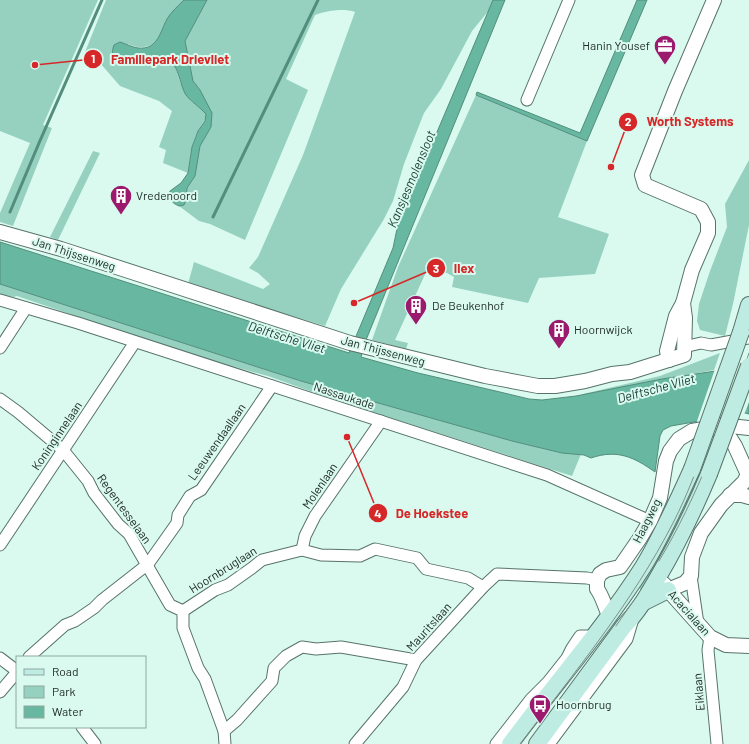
<svg xmlns="http://www.w3.org/2000/svg" width="749" height="744" font-family="Barlow,sans-serif">
<rect width="100%" height="100%" fill="#dafaef"/>
<g fill="#96d1bf">
<path d="M0,0H98L43,125L52,128L13,226L0,222V213L30,143L0,131Z"/>
<path d="M106,0H184C178,6 171,12 167,19C164,25 163,32 159,37C152,49 139,49 128,44L113,56C125,74 139,59 152,57C156,57 161,58 165,58C177,61 177,77 182,86C185,91 188,98 192,102C197,106 202,109 206,114C205,123 201,124 198,131C191,144 190,159 188,173L163,163L166,150L159,147L172,111L159,101L120,86L100,63L85,52Z"/>
<path d="M207,0H493L490,9L472,31L441,89L424,113L404,164L393,201L384,219L341,289L325,326L188,284L194,262L263,289L270,284L258,273L249,268L258,257L303,155L355,12C343,8 326,11 315,15L286,79L308,90L245,240L210,224L199,221L179,206L184,205L186,200L187,188L195,176L200,146L211,127L200,90L193,81L185,41Z"/>
<path d="M476,95L587,141L558,217L609,234L595,274L539,278L528,303L452,287L454,277L447,273L427,270L395,340L408,343L406,349L372,340L398,267Z"/>
<path d="M93,151L100,153L58,240L50,237Z"/>
<path d="M749,160V225L733,304L725,336L700,330L697,321L699,304L710,271L727,227L725,204Z"/>
<path d="M0,284L301,381L512,441L562,453L581,454L572,476L332,399L268,376L188,354L17,296L13,297L0,294Z"/>
<path d="M720,353L714,370L582,395L583,394L660,376Z"/>
<path d="M694,470L707,474L643,591L639,588L614,625L609,621Z"/>
</g>
<g fill="#68b7a0" stroke="#538e7c">
<path d="M184,0H207L185,41L193,81L200,90L212,113L211,127L200,146L195,176L187,188L186,200L184,205L179,206C172,203 168,199 170,191L181,183L188,173L192,147L198,131L205,121L206,114C200,107 191,102 186,95C179,84 179,62 165,58C162,58 156,57 153,57C141,58 130,70 117,61C111,57 112,51 114,45L120,42C126,44 132,47 138,48C158,50 160,32 167,19C171,12 178,6 184,0Z"/>
<path d="M493,0H505L366,340L361,357L418,373L500,392L529,399L542,400L576,396L662,379L749,366V414L745,413L671,426L663,430L660,436L655,472C634,457 617,449 591,458L584,455L562,453L512,441L301,381L0,284V242L349,353L393,248L398,224Z"/>
<path d="M637,0H647L587,141L476,95L477,92L580,133Z"/>
</g>
<path fill="#dafaef" d="M749,364V402L744,415L696,424L715,369Z"/>
<g fill="none" stroke-linecap="round" stroke-linejoin="round">
<g stroke="#538e7c" stroke-width="3">
<path d="M10,212L39,143L102,0"/>
<path d="M213,217L318,0"/>
</g>
<g stroke="#57736a" stroke-width="13">
<g id="minor">
<path d="M527,100L569,0"/>
<path d="M0,300L78,323L547,475L650,521"/>
<path d="M684,347L701,343L711,345L749,338"/>
<path d="M0,348L26,308"/>
<path d="M0,399L18,412L63,450L88,481L94,493L118,524L129,534L170,605L183,611V628L198,668L205,679L224,731L225,744"/>
<path d="M0,545L135,342"/>
<path d="M302,550L305,536L315,516L381,421"/>
<path d="M691,576L698,624"/>
<path d="M183,611L215,590L228,585L252,568L262,560L302,550L321,555L360,556L375,549L417,558L426,569L468,578L483,587L497,574L587,578L597,580"/>
<path d="M710,637L708,650L717,744"/>
<path d="M29,657L65,625L75,621L94,608L102,600L148,564L177,523L178,515L190,496L201,490L272,386"/>
<path d="M0,658L17,671"/>
<path d="M0,692L17,672"/>
<path d="M82,727L95,744"/>
<path d="M224,731L237,720L272,681L274,668L286,656L302,647L316,649L341,647L416,660"/>
<path d="M355,744L403,687L416,660L483,587"/>
<path d="M496,744L531,699L548,682L567,658L572,648L580,636H593"/>
<path d="M549,744L627,639L633,619"/>
</g>
</g>
<g stroke="#57736a" stroke-width="16">
<g id="tertiary">
<path d="M0,232L61,249L350,343L485,376L538,386H555L585,381L612,374L630,372L684,355L685,318L683,303"/>
<path d="M669,360L667,351L676,316L683,303L692,270L708,233V222L701,209L645,185L642,175L675,91L714,0"/>
<path d="M715,428L730,438L735,446L749,477"/>
<path d="M730,495H742L749,497"/>
<path d="M664,584L668,590L710,637L726,645L749,646"/>
<path d="M668,590L685,583L691,576L692,557L701,533L721,505L744,482L749,473"/>
<path d="M609,615C605,607 602,595 597,589V580L600,574L606,570L620,567L640,538L650,521L660,498L666,461L670,451L679,439L692,431L715,427L721,425L749,428"/>
</g>
</g>
<g stroke="#57736a" stroke-width="18">
<g id="secondary">
<path d="M741,332L749,305"/>
<path d="M644,602L668,590"/>
<path d="M510,744C553,686 604,628 643,567C662,536 677,502 692,469"/>
<path d="M537,744L624,626C638,612 647,596 657,579C677,545 694,510 709,474"/>
</g>
</g>
<use href="#minor" stroke="#fff" stroke-width="11"/>
<use href="#tertiary" stroke="#fff" stroke-width="14"/>
<use href="#secondary" stroke="#beece2" stroke-width="16"/>
<g stroke="#7c918a" stroke-width="1">
<path d="M659,561C698,496 724,424 749,353"/>
<path d="M616,626L632,603"/>
<path d="M520,744C574,673 632,603 673,523C689,492 701,458 713,425C725,393 737,361 749,329"/>
</g>
<g stroke="#57736a" stroke-width="18" stroke-linecap="butt">
<g id="secondary-bridge">
<path d="M692,469L741,332"/>
<path d="M709,474L749,366"/>
</g>
</g>
<use href="#secondary-bridge" stroke="#beece2" stroke-width="16"/>
</g>
<defs>
<g id="office-pin" transform="scale(1.15)"><path d="M0 17L-7.5 6A9.5 9.5 0 1 1 7.5 6Z" fill="#9b1a6e" stroke="#dafaef"/><path d="M-6-3h4V-5.5h4V-3h4V5H-6ZM-1-4.5V-3h2v-1.5ZM-6 0V1H6V0Z" fill="#fff"/></g>
<g id="building-pin" transform="scale(1.15)"><path d="M0 17L-7.5 6A9.5 9.5 0 1 1 7.5 6Z" fill="#9b1a6e" stroke="#dafaef"/><path d="M-4-6H4V6H1V3H-1V6H-4ZM-2.5-4.3h1.7v1.8h-1.7ZM.8-4.3h1.7v1.8H.8ZM-2.5-1h1.7V.8h-1.7ZM.8-1h1.7V.8H.8Z" fill="#fff"/></g>
<g id="bus-pin" transform="scale(1.15)"><path d="M0 17L-7.5 6A9.5 9.5 0 1 1 7.5 6Z" fill="#9b1a6e" stroke="#dafaef"/><path d="M-5-6H5V4H4V6H2V4H-2V6H-4V4H-5ZM-3.5-4V0h7V-4ZM-3.5 1.2v1.5H-2V1.2ZM2 1.2v1.5H3.5V1.2Z" fill="#fff"/></g>
</defs>
<g fill-rule="evenodd">
<use href="#office-pin" x="665" y="46"/>
<use href="#building-pin" x="121" y="196"/>
<use href="#building-pin" x="416" y="306"/>
<use href="#building-pin" x="559" y="330"/>
<use href="#bus-pin" x="540" y="705"/>
</g>
<g text-anchor="middle" stroke-width="4" stroke-linejoin="round" paint-order="stroke">
<g font-size="12" fill="#212d29" stroke="#dafaef" text-anchor="start">
<text x="650" y="50" text-anchor="end">Hanin Yousef</text>
<text x="136" y="200">Vredenoord</text>
<text x="432" y="310">De Beukenhof</text>
<text x="574" y="334">Hoornwijck</text>
<text x="556" y="709">Hoornbrug</text>
</g>
<g font-size="12" fill="#212d29" stroke="#dafaef">
<text transform="translate(74 254) rotate(18)" y="4">Jan Thijssenweg</text>
<text transform="translate(383 351) rotate(15)" y="4">Jan Thijssenweg</text>
<text transform="translate(344 396) rotate(18)" y="4">Nassaukade</text>
<text transform="translate(57 436) rotate(-56)" y="4">Koninginnelaan</text>
<text transform="translate(217 442) rotate(-55)" y="4">Leeuwendaallaan</text>
<text transform="translate(320 486) rotate(-56)" y="4">Molenlaan</text>
<text transform="translate(124 509) rotate(54)" y="4">Regentesselaan</text>
<text transform="translate(647 521) rotate(-63)" y="4">Haagweg</text>
<text transform="translate(223 570) rotate(-32)" y="4">Hoornbruglaan</text>
<text transform="translate(689 613) rotate(48)" y="4">Acacialaan</text>
<text transform="translate(429 627) rotate(-48)" y="4">Mauritslaan</text>
<text transform="translate(699 692) rotate(-95)" y="4">Eiklaan</text>
</g>
<g font-size="13" font-style="italic" fill="#143930" stroke="#dafaef">
<text transform="translate(411 179) rotate(-67)" y="5">Kansjesmolensloot</text>
<text transform="translate(287 337) rotate(17)" y="5">Delftsche Vliet</text>
<text transform="translate(656 388) rotate(-15)" y="5">Delftsche Vliet</text>
</g>
</g>
<path fill="none" stroke="#d62828" stroke-width="1.5" d="M35 65L93 59M611 167L628 122M354 303L436 268M347 437L378 513"/>
<g fill="#d62828" stroke="#dafaef" stroke-width="1.5">
<circle cx="35" cy="65" r="4"/>
<circle cx="611" cy="167" r="4"/>
<circle cx="354" cy="303" r="4"/>
<circle cx="347" cy="437" r="4"/>
<circle cx="93" cy="59" r="10"/>
<circle cx="628" cy="122" r="10"/>
<circle cx="436" cy="268" r="10"/>
<circle cx="378" cy="513" r="10"/>
</g>
<g font-size="12" text-anchor="middle" font-weight="bold" fill="#fff">
<text x="93" y="63">1</text>
<text x="628" y="126">2</text>
<text x="436" y="273">3</text>
<text x="378" y="518">4</text>
</g>
<g font-size="13" text-anchor="middle" font-weight="bold" fill="#d62828" stroke="#dafaef" stroke-width="4" stroke-linejoin="round" paint-order="stroke">
<text x="170" y="64">Familiepark Drievliet</text>
<text x="690" y="126">Worth Systems</text>
<text x="464" y="273">Ilex</text>
<text x="432" y="518">De Hoekstee</text>
</g>
<rect x="16" y="656" width="130" height="72" fill="#dafaef" stroke="#90a8a0"/>
<rect x="24" y="669" width="20" height="6" fill="#beece2" stroke="#90a8a0"/>
<text x="52" y="676" font-size="12" fill="#212d29">Road</text>
<rect x="24" y="686" width="20" height="12" fill="#96d1bf" stroke="#90a8a0"/>
<text x="52" y="696" font-size="12" fill="#212d29">Park</text>
<rect x="24" y="706" width="20" height="12" fill="#68b7a0" stroke="#90a8a0"/>
<text x="52" y="716" font-size="12" fill="#212d29">Water</text>
</svg>
